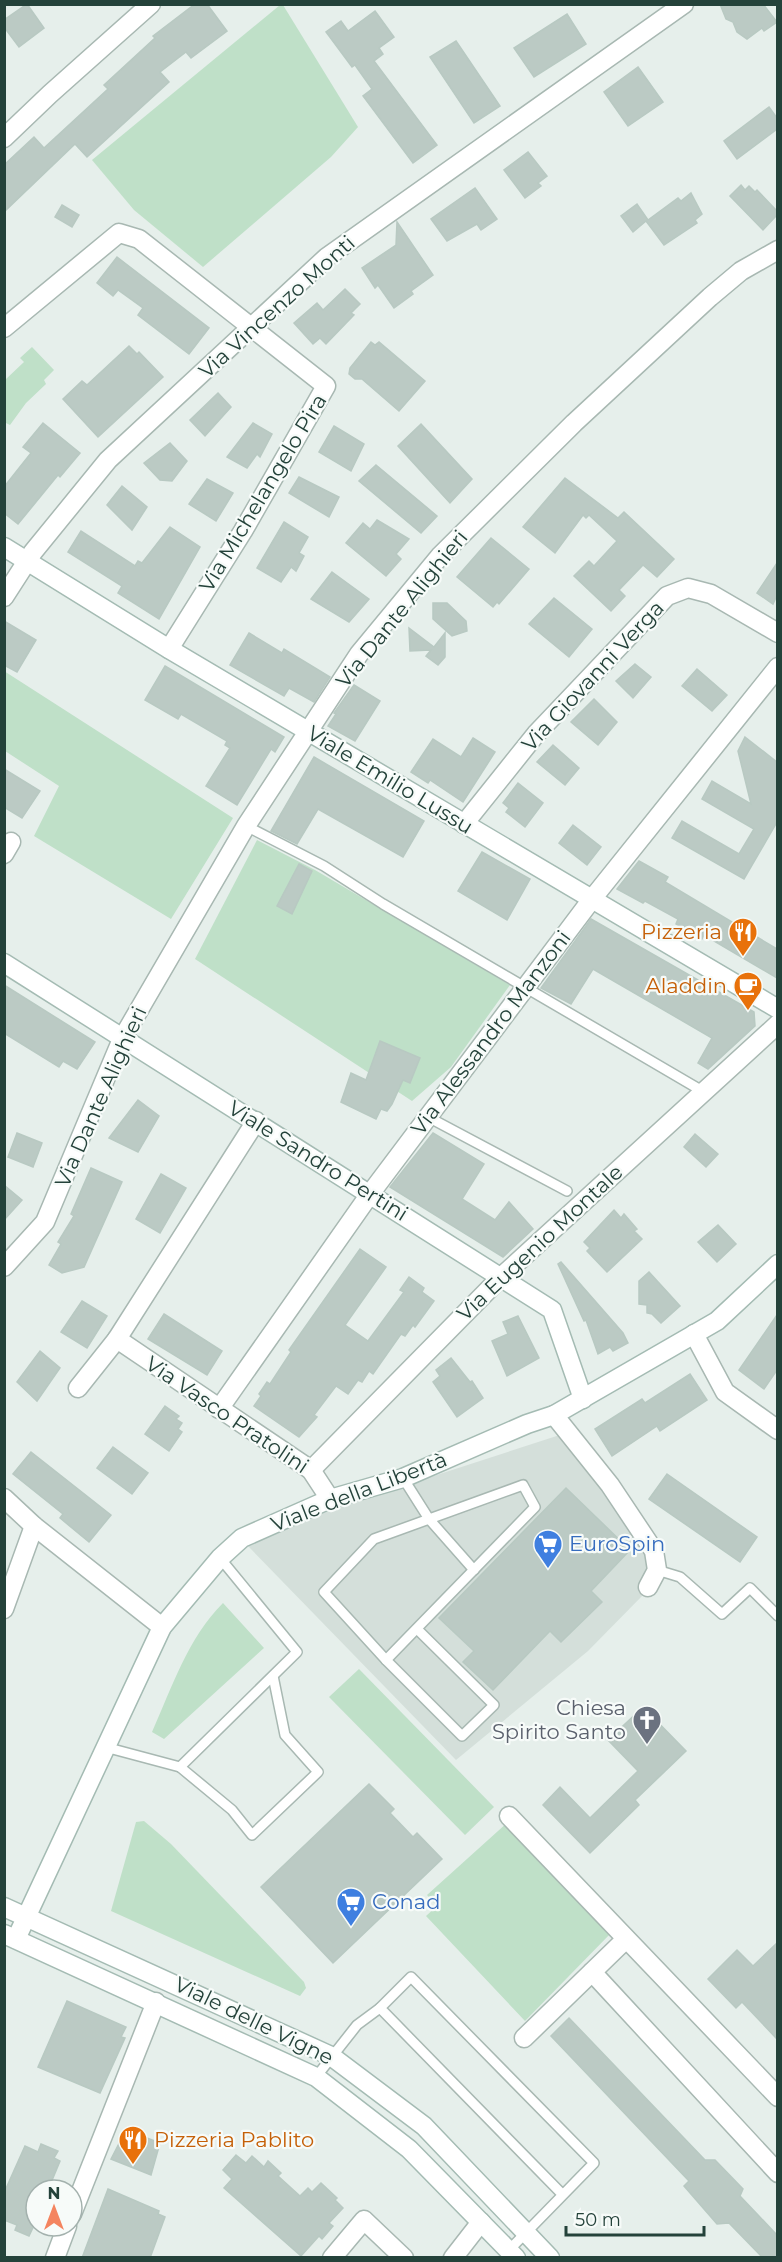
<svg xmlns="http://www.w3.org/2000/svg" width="782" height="2262" font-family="Montserrat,sans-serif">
<rect width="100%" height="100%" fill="#e6efeb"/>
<path fill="#d4dfda" d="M569,1432L645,1538L652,1568L645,1593L588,1651L456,1760L248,1546L338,1507Z"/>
<g fill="#bfe0c8">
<path d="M280,5H283L358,127L331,157L203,267L134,210L92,160Z"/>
<path d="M32,347L54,370L44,380L46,384L26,403L10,425L6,423L5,425V380L24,362L20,358Z"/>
<path d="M4,671L233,818L171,919L34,836L59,786L5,751Z"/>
<path d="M257,840L315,870L510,985L451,1067L412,1101L195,959Z"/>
<path d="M223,1603L264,1648L164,1739L152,1732C172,1687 188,1638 223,1603Z"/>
<path d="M359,1669L494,1807L465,1835L329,1697Z"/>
<path d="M144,1821L171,1844L304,1982L306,1988L300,1996L111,1911L136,1822Z"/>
<path d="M508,1822L612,1932L525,2021L426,1916L437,1906L427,1895Z"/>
</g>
<g fill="#bbcac4" stroke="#b8c9c2" stroke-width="1.5">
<path d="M27,4L44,28L19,47L4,27V20Z"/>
<path d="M195,4H207L227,31L191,58L186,52L160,72L169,82L87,157L75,144L4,212V165L34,137L44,148L108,89L104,85L155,38L153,36Z"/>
<path d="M720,4H763L777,22L764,31L762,28L747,39L737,32L733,22L726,19Z"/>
<path d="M375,11L394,37L379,48L383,54L374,61L437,145L413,163L363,96L372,89L355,65L352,67L326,32L341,21L348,31Z"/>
<path d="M567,14L586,44L534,77L514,48Z"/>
<path d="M456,41L500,106L474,123L430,57Z"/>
<path d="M638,67L663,102L628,126L604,92Z"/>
<path d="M769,107L777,118V129L737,159L724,141Z"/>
<path d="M528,152L547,176L538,183L541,186L525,198L504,170Z"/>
<path d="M741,185L745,190L749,186L755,192L757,190L777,211V215L763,230L730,196Z"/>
<path d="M475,188L497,219L481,230L477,224L447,241L431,219Z"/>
<path d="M691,193L702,214L695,220L697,223L664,245L646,221L633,232L621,216L637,204L648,220L678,198L681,201Z"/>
<path d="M62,205L79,215L72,227L55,217Z"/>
<path d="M397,222L433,275L411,291L413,294L394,308L378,285L375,288L362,268L396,245Z"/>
<path d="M117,257L209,328L189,354L138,315L143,308L118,290L113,296L97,283Z"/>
<path d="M345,289L360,304L351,313L354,315L326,344L320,338L313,344L294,323L317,303L323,310Z"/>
<path d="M371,342L375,345L379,342L425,381L399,411L362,379H355L349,374L350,368Z"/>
<path d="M129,346L137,354L139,352L163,377L98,437L63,399L82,381L87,385Z"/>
<path d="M218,393L231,407L205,436L190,420Z"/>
<path d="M43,423L80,453L60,477L58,475L18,524L4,513V487L31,453L23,447Z"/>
<path d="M253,423L272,434L260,457L257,454L247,468L227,457Z"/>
<path d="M421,424L472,479L450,503L398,446Z"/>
<path d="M334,426L364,444L351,471L319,452Z"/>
<path d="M170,443L187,461L172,481L160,480L144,463Z"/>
<path d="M376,465L437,516L421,533L359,481Z"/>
<path d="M299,477L339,497L329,517L289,493Z"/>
<path d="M565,478L618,518L624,512L674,559L657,577L643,565L619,590L625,596L611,611L574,576L589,561L594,566L617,541L589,515L586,518L583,515L555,553L523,527Z"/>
<path d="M207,479L233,493L216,521L189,504Z"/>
<path d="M122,486L147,507L132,530L107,505Z"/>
<path d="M377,520L409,539L396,554L401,559L386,576L346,543L363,523L370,529Z"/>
<path d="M284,522L308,537L299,553L304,556L296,571L291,567L281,582L257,568Z"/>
<path d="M170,527L200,547L159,619L118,593L122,586L68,552L81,531L135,566L138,561L142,563Z"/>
<path d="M491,538L529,569L499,604L497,602L493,607L457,577Z"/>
<path d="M777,563V595L773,604L757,593Z"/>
<path d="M332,572L369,599L349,622L311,599Z"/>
<path d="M554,598L592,629L569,657L529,624Z"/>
<path d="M433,603H447L466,621L467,631L452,636L433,619Z"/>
<path d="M4,621L36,640L17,672L4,665Z"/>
<path d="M409,628L434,647L445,633V657L438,665L426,656L431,650L410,651Z"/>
<path d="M249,633L282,653L284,649L330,677L314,702L289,688L284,696L230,665Z"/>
<path d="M635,664L651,677L633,698L616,681Z"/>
<path d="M165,666L284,737L275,752L271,749L237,805L206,786L230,748L225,745L227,741L181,714L178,719L145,700Z"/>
<path d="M697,669L727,695L712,711L682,686Z"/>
<path d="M354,685L380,701L355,741L328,726L336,714L334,713Z"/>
<path d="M594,699L617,722L598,745L571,722Z"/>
<path d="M745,737L777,762V822L744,879L672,838L682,821L739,854L754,829L702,799L712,781L751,804L738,751Z"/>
<path d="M473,738L495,752L463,802L430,780L428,783L411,772L433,739L461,757Z"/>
<path d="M553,745L579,768L565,785L537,762Z"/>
<path d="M314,757L424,821L403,857L318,809L297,844L271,831Z"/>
<path d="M4,769L40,791L22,818L4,807Z"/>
<path d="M518,783L543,803L525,827L506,812L509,808L503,803Z"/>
<path d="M573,825L601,847L587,865L559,843Z"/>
<path d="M482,852L530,879L507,920L458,891Z"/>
<path d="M639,861L668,877L665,882L777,949V978L704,935L702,939L676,924L678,919L645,901L643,903L617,889Z"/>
<path d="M299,864L312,871L292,914L277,906Z"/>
<path d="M591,919L754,1012L755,1026L708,1069L698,1063L712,1038L593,969L571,1004L541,988Z"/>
<path d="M4,985L95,1042L77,1069L63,1061L59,1067L4,1033Z"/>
<path d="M380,1041L420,1058L410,1083L403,1080L392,1104L387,1111L381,1109L376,1119L341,1102L351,1073L366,1080Z"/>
<path d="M138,1100L159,1116L138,1152L109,1138Z"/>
<path d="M17,1133L42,1143L33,1167L8,1157Z"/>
<path d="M433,1133L484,1164L462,1199L495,1220L509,1202L533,1229L503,1257L390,1187Z"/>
<path d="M695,1134L718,1154L706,1167L684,1147Z"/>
<path d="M91,1168L122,1182L84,1267L62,1273L49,1265L61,1244L58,1242L74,1216L71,1214Z"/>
<path d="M161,1174L186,1188L160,1233L136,1219Z"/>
<path d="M4,1185L22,1200L4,1220Z"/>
<path d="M614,1210L621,1218L624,1214L637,1229L634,1231L642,1239L607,1272L587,1251L590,1248L584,1242Z"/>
<path d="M718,1225L736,1244L717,1262L698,1242Z"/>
<path d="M360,1249L386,1267L345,1325L368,1341L404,1292L400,1290L409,1277L424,1288L422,1292L434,1301L415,1327L413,1325L405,1336L401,1334L373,1374L369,1371L362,1382L358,1380L348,1394L336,1386L314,1415L317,1417L299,1437L254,1406L261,1396L259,1394L267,1382L270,1384L291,1352L289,1350Z"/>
<path d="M561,1262L623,1333L628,1343L613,1351L610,1347L598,1354L586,1320L584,1321L558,1264Z"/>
<path d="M649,1272L680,1306L661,1323L652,1314L647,1313V1305L639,1304V1281Z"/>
<path d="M82,1301L107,1316L87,1348L61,1332Z"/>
<path d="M164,1314L222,1351L207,1375L148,1339Z"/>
<path d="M777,1315V1370L764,1389L739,1370Z"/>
<path d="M518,1316L539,1358L507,1376L492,1341L508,1334L503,1322Z"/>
<path d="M40,1351L60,1368L37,1401L17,1382Z"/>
<path d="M451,1358L470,1382L472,1381L483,1398L457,1417L433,1382L440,1376L436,1370Z"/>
<path d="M690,1374L707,1400L660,1431L657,1426L612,1456L595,1429L642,1399L645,1403Z"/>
<path d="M165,1406L179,1416L176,1419L182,1423L178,1429L182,1432L169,1451L145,1434Z"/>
<path d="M113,1447L148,1473L132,1494L97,1468Z"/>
<path d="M31,1452L111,1515L89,1542L60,1518L63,1514L13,1474Z"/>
<path d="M667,1474L757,1537L740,1562L649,1499Z"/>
<path d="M566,1488L630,1550L591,1591L602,1602L561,1642L550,1631L493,1690L463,1662L474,1651L439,1618Z"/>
<path d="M643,1707L686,1751L635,1800L639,1805L590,1853L543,1805L560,1787L590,1818L638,1771L608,1740Z"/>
<path d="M369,1784L394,1809L390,1813L413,1837L417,1833L442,1859L333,1963L261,1887Z"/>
<path d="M777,1943V2039L742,2002L736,2008L708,1979L737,1950L753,1966Z"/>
<path d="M67,2001L126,2027L121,2037L125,2038L100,2093L38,2067Z"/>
<path d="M569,2018L705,2160H715L743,2189L740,2196L777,2235V2258H763L729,2223L717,2224L684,2186L689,2181L551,2036Z"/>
<path d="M126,2130L160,2143L151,2175L111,2159Z"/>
<path d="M41,2144L58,2151L54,2158L60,2161L48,2190H36V2221L29,2236L15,2230L17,2225L4,2220V2193L25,2146L38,2152Z"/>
<path d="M236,2155L246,2163L252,2156L264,2167L268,2161L281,2173L278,2176L300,2196L308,2188L312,2192L321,2183L337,2198L335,2200L343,2208L329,2223L333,2226L322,2239L319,2236L301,2256L224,2188L232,2179L223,2170Z"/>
<path d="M108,2189L159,2211L158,2214L165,2217L150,2258H82Z"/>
</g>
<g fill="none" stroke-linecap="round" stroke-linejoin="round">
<g stroke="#a8b8b2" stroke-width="12">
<g id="lane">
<path d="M246,826L324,866L383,904L704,1092"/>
<path d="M428,1117L567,1191"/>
<path d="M403,1478L429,1519L474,1570"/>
<path d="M523,1485L535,1507L386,1660L324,1592L374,1539Z"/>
<path d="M657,1570L680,1577L722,1614L750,1588L778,1616"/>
<path d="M386,1660L462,1736L494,1705L417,1629"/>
<path d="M105,1747L180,1767L297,1652L220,1558"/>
<path d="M180,1767L232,1810L252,1835L318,1772L285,1735L273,1676"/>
<path d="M316,2077L357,2025L380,2008"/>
<path d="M509,2250L594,2163L411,1977L380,2008L562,2194"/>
</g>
</g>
<g stroke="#a8b8b2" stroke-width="21">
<g id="street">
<path d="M4,138L50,94L151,4"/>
<path d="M4,328L119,233L139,239L326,386L243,531L169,649"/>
<path d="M4,597L33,552L108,460L327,257L684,4"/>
<path d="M464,824L536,734L667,596L688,588L711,594L778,633"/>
<path d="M4,854L11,842"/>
<path d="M4,1267L45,1222L122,1039L246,826L359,654L440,556L574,423L710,297L741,271L778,250"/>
<path d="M694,1334L725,1392L778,1430"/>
<path d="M117,1339L311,1470L330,1499"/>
<path d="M78,1388L117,1339L256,1121"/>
<path d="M219,1409L370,1194L592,899L778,667"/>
<path d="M554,1415L610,1485L654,1551L657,1570L648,1587"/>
<path d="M311,1470L500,1278L778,1024"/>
<path d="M4,1498L34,1526L162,1627"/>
<path d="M4,1609L34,1526"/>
<path d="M509,1816L778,2097"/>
<path d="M592,1972L778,2173"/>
<path d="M524,2038L626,1939"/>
<path d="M72,2214L156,2002"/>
<path d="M55,2258L67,2226"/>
<path d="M332,2258L364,2220L404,2258"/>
<path d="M453,2258L481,2222"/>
</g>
</g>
<g stroke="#a4bbb3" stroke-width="21">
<g id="secondary">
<path d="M4,547L169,649L778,1009"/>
<path d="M4,963L552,1310L583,1399"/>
<path d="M4,1907L331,2056L424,2126L550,2258"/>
<path d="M4,1934L316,2077L409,2149L516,2258"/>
<path d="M16,1939L162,1627L220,1558L242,1538L330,1499L403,1478L527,1424L554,1415L717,1321L778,1264"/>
</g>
</g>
<use href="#lane" stroke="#fff" stroke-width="9"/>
<use href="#street" stroke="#fff" stroke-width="18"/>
<use href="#secondary" stroke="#fff" stroke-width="18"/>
</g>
<defs>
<g id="restaurant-pin" transform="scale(1.5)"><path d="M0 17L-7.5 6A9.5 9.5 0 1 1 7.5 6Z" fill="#e8710a" stroke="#f7fbf9"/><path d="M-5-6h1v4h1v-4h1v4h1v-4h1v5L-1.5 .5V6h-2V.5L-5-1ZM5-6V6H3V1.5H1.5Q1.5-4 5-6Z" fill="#fff"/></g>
<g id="cafe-pin" transform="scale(1.5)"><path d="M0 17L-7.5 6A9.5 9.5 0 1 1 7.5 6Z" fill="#e8710a" stroke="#f7fbf9"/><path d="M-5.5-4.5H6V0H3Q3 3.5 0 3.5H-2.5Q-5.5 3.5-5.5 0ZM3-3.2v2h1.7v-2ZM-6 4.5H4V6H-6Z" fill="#fff"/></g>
<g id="supermarket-pin" transform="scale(1.5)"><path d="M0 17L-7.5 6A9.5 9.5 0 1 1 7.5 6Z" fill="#3f7fe0" stroke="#f7fbf9"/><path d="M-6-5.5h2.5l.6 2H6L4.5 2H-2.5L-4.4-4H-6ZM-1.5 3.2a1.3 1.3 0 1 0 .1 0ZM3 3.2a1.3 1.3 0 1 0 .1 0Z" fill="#fff"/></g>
<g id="church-pin" transform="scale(1.5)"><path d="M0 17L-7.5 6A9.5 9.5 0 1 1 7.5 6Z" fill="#6b7280" stroke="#f7fbf9"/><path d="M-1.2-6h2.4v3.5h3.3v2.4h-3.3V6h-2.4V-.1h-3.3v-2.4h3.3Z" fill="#fff"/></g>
</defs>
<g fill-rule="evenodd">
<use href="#restaurant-pin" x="743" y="932"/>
<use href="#cafe-pin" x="748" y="986"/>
<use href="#supermarket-pin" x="548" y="1544"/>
<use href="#church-pin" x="647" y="1720"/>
<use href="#supermarket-pin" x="351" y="1902"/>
<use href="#restaurant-pin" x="133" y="2140"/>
</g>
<g text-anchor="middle" stroke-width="4.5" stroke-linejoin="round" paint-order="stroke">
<g font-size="21" fill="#24423a" stroke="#f7fbf9">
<text transform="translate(277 307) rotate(-42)" y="7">Via Vincenzo Monti</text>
<text transform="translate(263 493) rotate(-59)" y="7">Via Michelangelo Pira</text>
<text transform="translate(402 609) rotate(-51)" y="7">Via Dante Alighieri</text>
<text transform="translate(593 676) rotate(-47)" y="7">Via Giovanni Verga</text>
<text transform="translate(390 780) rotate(31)" y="7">Viale Emilio Lussu</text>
<text transform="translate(491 1033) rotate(-53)" y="7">Via Alessandro Manzoni</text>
<text transform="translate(101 1097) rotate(-66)" y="7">Via Dante Alighieri</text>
<text transform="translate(318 1161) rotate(32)" y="7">Viale Sandro Pertini</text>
<text transform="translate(540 1243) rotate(-43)" y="7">Via Eugenio Montale</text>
<text transform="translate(227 1415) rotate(34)" y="7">Via Vasco Pratolini</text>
<text transform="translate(359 1492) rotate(-21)" y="7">Viale della Libertà</text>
<text transform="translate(254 2021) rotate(26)" y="7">Viale delle Vigne</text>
</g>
<g font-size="21" fill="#c56008" stroke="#f7fbf9" text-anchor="end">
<text x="722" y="939">Pizzeria</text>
<text x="727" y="993">Aladdin</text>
<text x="154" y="2147" text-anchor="start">Pizzeria Pablito</text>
</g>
<g font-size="21" fill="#366cbe" stroke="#f7fbf9" text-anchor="start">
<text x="569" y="1551">EuroSpin</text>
<text x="372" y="1909">Conad</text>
</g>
<g font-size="21" fill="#5b616d" stroke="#f7fbf9" text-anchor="end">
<text x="626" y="1715">Chiesa<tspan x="626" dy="24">Spirito Santo</tspan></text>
</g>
</g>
<rect width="782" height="2262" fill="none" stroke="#24423a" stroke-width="12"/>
<g transform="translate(54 2208)"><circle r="28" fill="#f7fbf9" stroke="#a3b1ad" stroke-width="1.5"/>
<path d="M0-4.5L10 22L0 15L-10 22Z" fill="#f4845f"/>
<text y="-9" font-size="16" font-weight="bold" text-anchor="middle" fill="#24423a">N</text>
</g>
<path d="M566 2226v9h138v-9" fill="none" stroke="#24423a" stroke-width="3"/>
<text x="575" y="2226" font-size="18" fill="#24423a" stroke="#f7fbf9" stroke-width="4.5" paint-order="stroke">50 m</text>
</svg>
